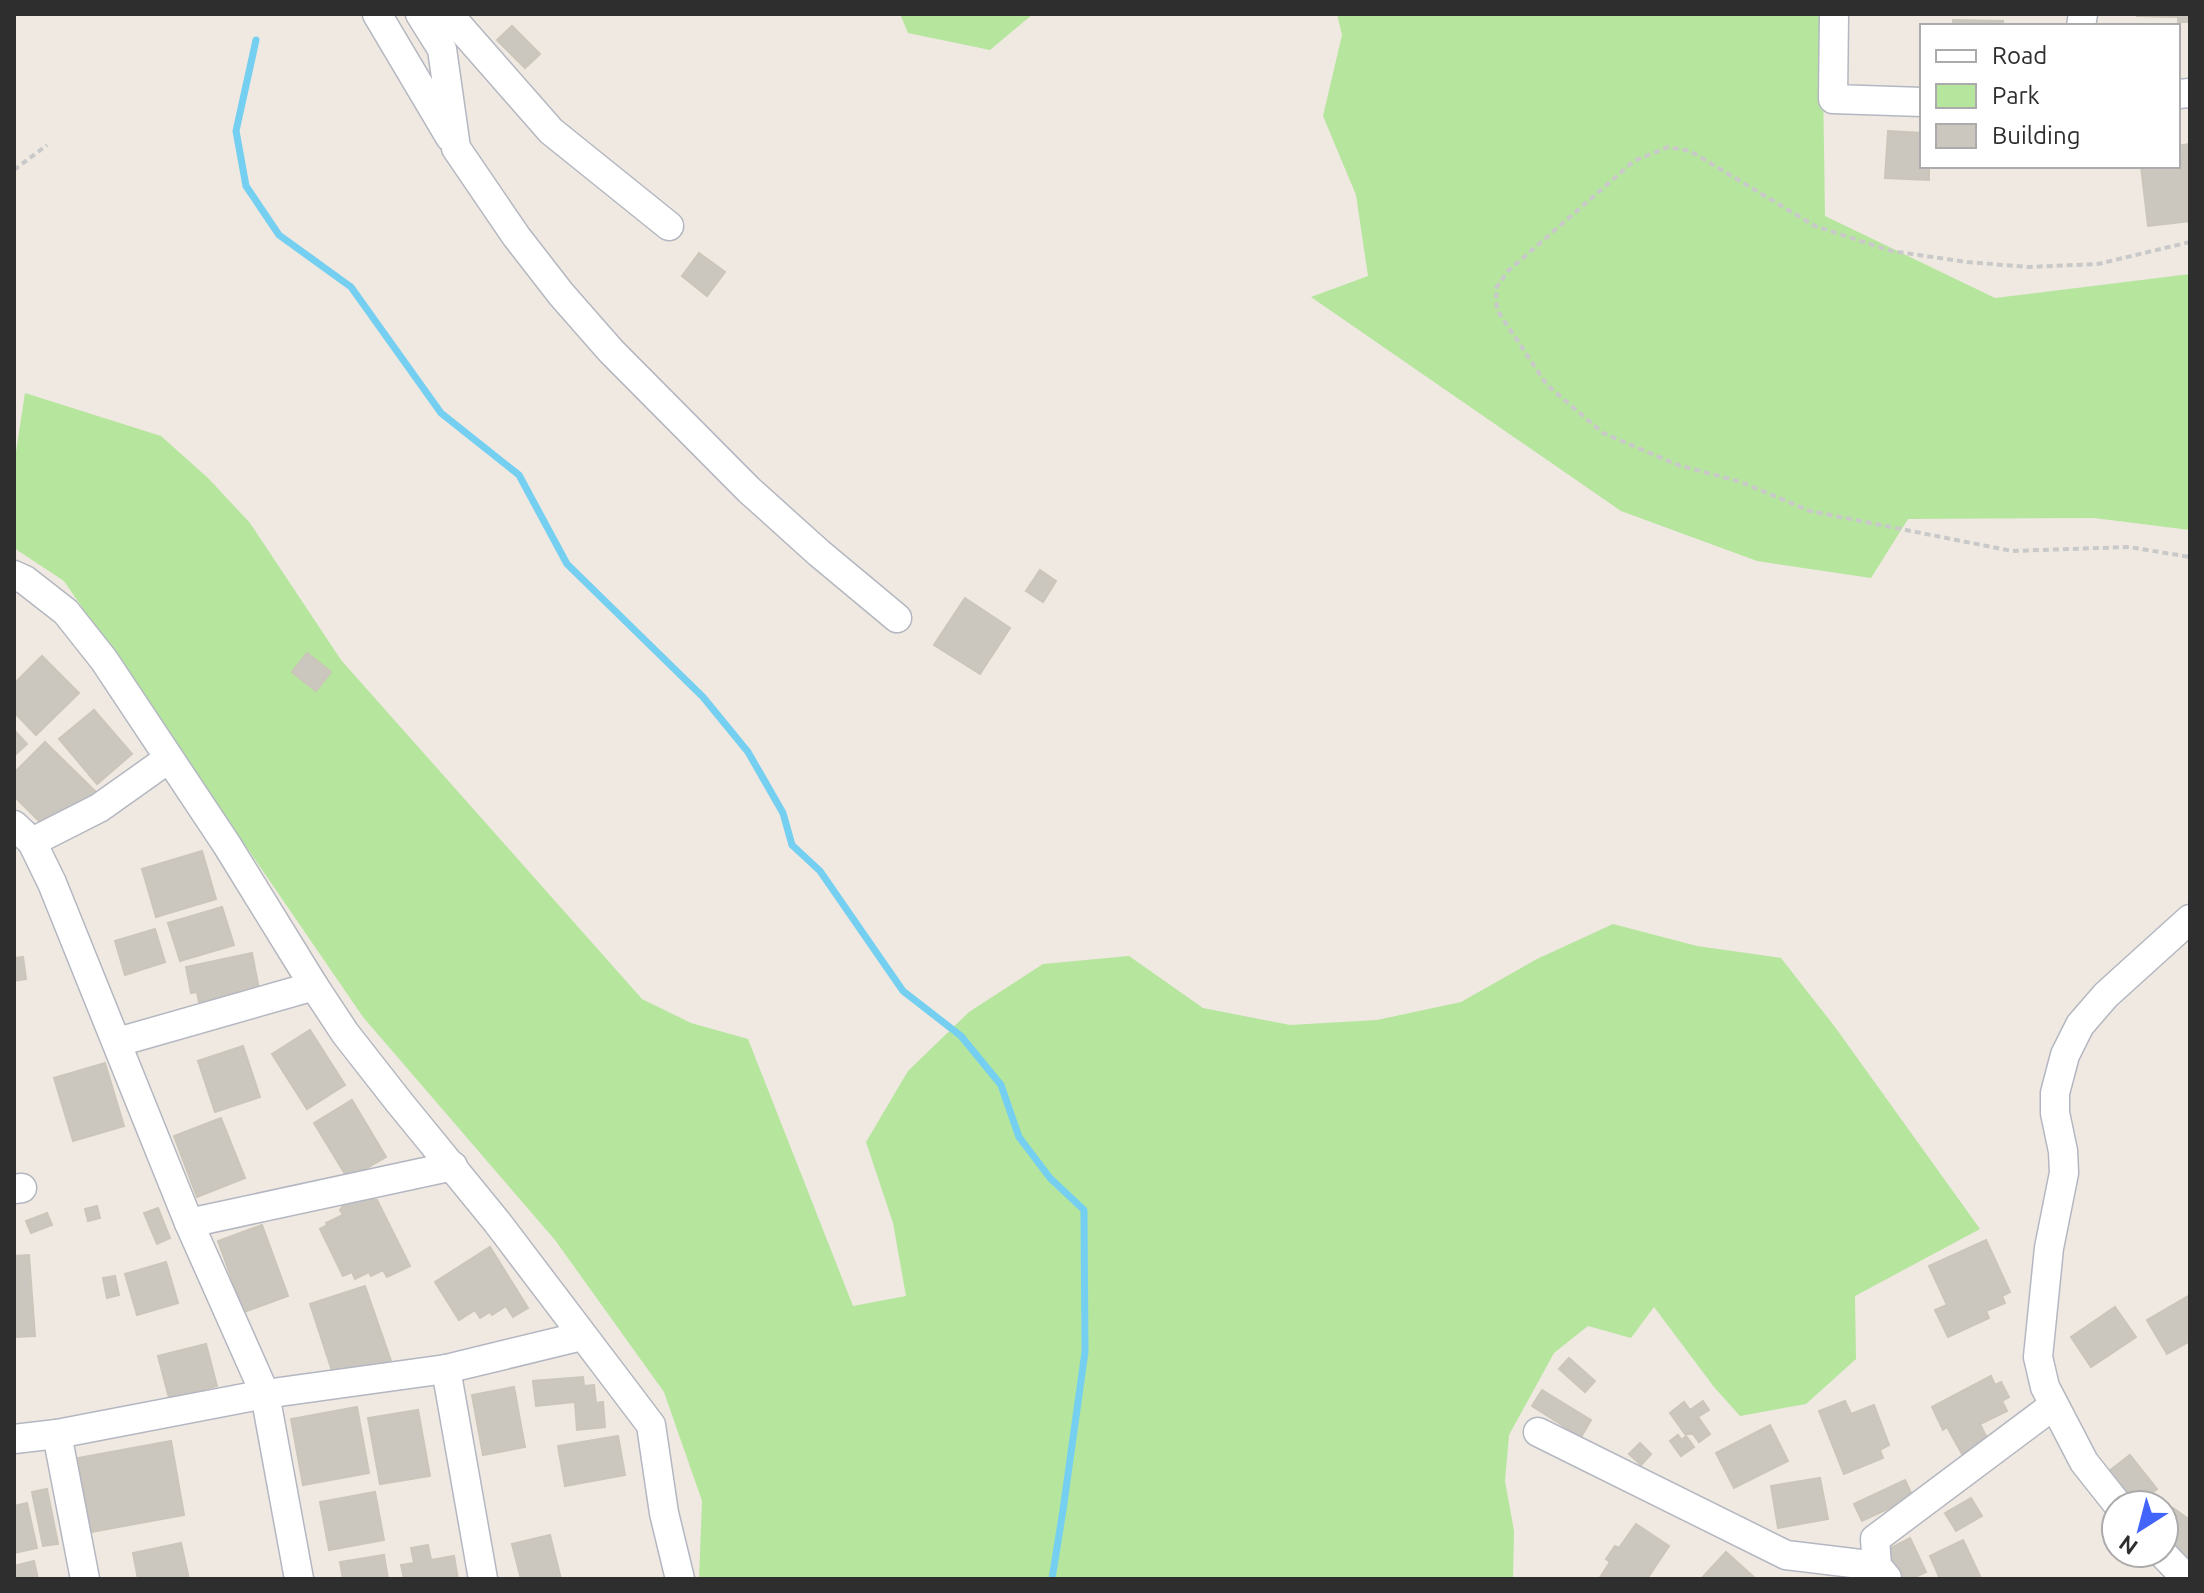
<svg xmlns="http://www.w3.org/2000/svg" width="2204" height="1593" font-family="Ubuntu,sans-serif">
<rect width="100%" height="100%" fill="#efe9e1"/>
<g fill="#b6e59e">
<path d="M900,14H1033L990,50L908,33Z"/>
<path d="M1337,14H1822L1825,216L1995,298L2190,274V530L2094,518L1908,519L1871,578L1757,561L1621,511L1311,297L1368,276L1356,195L1323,116L1342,35Z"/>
<path d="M25,393L161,436L208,478L250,523L341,660L642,999L691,1023L748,1039L853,1306L906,1296L893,1223L866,1142L908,1071L969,1012L1043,964L1129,956L1203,1008L1290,1025L1377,1020L1461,1002L1537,959L1613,924L1697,946L1781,958L1835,1027L1980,1229L1855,1296L1856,1359L1806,1404L1740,1416L1714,1387L1654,1307L1631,1338L1588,1326L1554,1353L1509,1435L1505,1481L1514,1531L1513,1579H699L702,1501L664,1392L555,1240L363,1017L64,581L14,548V465Z"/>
</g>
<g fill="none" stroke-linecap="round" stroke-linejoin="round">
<path stroke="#75cff0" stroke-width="7" d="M256,40L236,131L246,186L279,235L351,287L441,413L519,475L567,564L703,697L748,752L783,813L792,845L820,871L903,991L961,1036L1001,1085L1019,1137L1050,1178L1084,1210L1085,1352L1063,1510L1052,1579"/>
</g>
<g fill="#cbc7bf" stroke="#cbc5ba" stroke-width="2">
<path d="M2137,14H2190V22H2178V17L2137,16Z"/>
<path d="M1953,20L2003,21V26H1953Z"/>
<path d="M512,26L540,54L525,68L497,40Z"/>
<path d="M1888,131L1922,133V166H1929V180L1885,178Z"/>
<path d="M2189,144L2190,221L2148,226L2141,166H2178V146Z"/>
<path d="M699,253L725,272L707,296L682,276Z"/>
<path d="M1040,570L1056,581L1043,602L1026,591Z"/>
<path d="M965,598L1010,628L980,674L934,645Z"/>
<path d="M307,653L331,672L316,691L292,672Z"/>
<path d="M42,656L79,693L36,735L14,712V684Z"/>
<path d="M94,710L132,754L97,784L59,739Z"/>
<path d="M14,730L27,744L14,756Z"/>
<path d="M45,742L97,793L42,824L14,796V773Z"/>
<path d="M202,851L216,899L156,917L142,869Z"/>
<path d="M222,907L234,945L180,961L168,923Z"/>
<path d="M155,929L165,962L125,975L115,941Z"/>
<path d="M252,953L259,989L199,1002L197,992L191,993L186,967Z"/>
<path d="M23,957L26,979L14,981V958Z"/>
<path d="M310,1030L345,1085L307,1109L272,1054Z"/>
<path d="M243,1046L260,1097L215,1112L198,1061Z"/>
<path d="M105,1063L124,1126L73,1141L54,1078Z"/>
<path d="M352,1100L386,1157L348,1179L314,1123Z"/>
<path d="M221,1118L245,1178L197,1197L174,1136Z"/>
<path d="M357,1199L377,1200L410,1266L387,1277L383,1270L371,1276L369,1272L355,1279L352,1272L343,1276L320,1229L327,1225L326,1223L343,1215L340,1210L344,1204Z"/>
<path d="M97,1206L100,1218L88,1221L85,1209Z"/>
<path d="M158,1208L170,1238L157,1244L144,1213Z"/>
<path d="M47,1213L52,1225L31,1233L26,1221Z"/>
<path d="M262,1225L288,1296L244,1312L218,1241Z"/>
<path d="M1986,1240L2010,1292L2002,1296L2005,1303L1986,1311L1989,1318L1948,1337L1935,1310L1947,1305L1929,1266Z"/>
<path d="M490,1247L528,1308L513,1317L506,1306L492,1315L490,1312L480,1318L475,1310L459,1320L435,1282Z"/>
<path d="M29,1255L35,1336L14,1337V1256Z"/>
<path d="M166,1262L178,1303L137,1315L125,1274Z"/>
<path d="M115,1276L119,1295L107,1298L103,1278Z"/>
<path d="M365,1286L391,1361L335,1380L310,1304Z"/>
<path d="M2190,1295V1341L2167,1354L2147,1320Z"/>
<path d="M2115,1307L2136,1337L2091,1367L2071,1337Z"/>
<path d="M206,1344L217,1386L169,1398L158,1356Z"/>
<path d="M1569,1358L1595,1381L1585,1392L1559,1369Z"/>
<path d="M1991,1376L1995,1385L2001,1382L2009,1397L2002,1401L2007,1411L1980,1424L1988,1440L1962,1454L1947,1427L1943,1430L1932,1407Z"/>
<path d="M583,1377L584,1386L594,1385L596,1403L603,1402L605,1427L577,1430L575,1402L536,1406L533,1381Z"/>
<path d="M514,1387L525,1447L483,1455L472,1395Z"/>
<path d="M1542,1390L1591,1420L1581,1437L1532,1406Z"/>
<path d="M1703,1401L1709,1410L1698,1417L1710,1434L1699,1442L1693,1434H1685L1670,1413L1684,1402L1690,1410Z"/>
<path d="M1845,1401L1851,1414L1874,1405L1889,1445L1880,1450L1883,1458L1844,1474L1819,1411Z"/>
<path d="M357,1407L369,1473L303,1485L291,1419Z"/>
<path d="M418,1410L430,1476L380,1484L368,1418Z"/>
<path d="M1770,1425L1788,1461L1734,1488L1716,1453Z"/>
<path d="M1678,1435L1682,1440L1686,1436L1694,1447L1681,1456L1670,1441Z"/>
<path d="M618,1436L625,1475L565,1486L558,1446Z"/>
<path d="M171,1441L184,1515L91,1532L78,1458Z"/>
<path d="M1640,1443L1651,1454L1641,1465L1629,1454Z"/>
<path d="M2130,1455L2157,1489L2137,1505H2128L2104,1475Z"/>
<path d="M1820,1478L1828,1519L1778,1528L1771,1486Z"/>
<path d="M1905,1480L1913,1497L1862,1521L1854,1504Z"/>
<path d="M47,1489L58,1544L43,1546L32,1492Z"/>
<path d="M375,1492L384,1540L329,1550L320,1502Z"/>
<path d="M1971,1498L1982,1516L1956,1531L1945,1513Z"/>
<path d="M27,1503L37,1548L14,1553V1506Z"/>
<path d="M2173,1508L2190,1520V1561L2164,1543V1520Z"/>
<path d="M1636,1524L1669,1546L1647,1579H1599L1610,1562L1606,1559L1615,1546L1619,1548Z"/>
<path d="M550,1535L561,1579H521L512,1544Z"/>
<path d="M1910,1538L1926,1572L1911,1579H1899L1885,1551Z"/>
<path d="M1963,1540L1980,1576L1973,1579H1940L1930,1556Z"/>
<path d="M181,1543L189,1579H138L133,1553Z"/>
<path d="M428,1545L431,1560L454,1556L458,1579H404L401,1565L414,1563L411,1548Z"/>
<path d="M1726,1552L1756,1579H1701Z"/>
<path d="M384,1555L388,1579H343L340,1562Z"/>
<path d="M34,1561L38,1579H14V1566Z"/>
</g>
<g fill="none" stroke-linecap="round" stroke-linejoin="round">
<g stroke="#b4b7c1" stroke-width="31">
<g id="minor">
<path d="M377,14L450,137"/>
<path d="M420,14L442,49L456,148L516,236L561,294L611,351L749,490L819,553L897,618"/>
<path d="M429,14L458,25L551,131L669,226"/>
<path d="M1834,14L1833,99L1922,102"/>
<path d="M2081,26L2083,14"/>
<path d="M2178,94L2190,93"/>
<path d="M14,575L25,580L66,612L104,660L227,845L314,986L345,1033L399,1102L497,1222L651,1425L664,1513L680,1579"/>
<path d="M14,825L32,842L52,883L189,1223L265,1394L299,1579"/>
<path d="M32,842L99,808L168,759"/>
<path d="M118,1042L314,986"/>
<path d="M14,1189L22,1188"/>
<path d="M189,1223L453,1166"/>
<path d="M446,1369L483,1579"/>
<path d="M1538,1432L1786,1555L1877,1566"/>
<path d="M57,1434L85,1579"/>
<path d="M14,1439L57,1434L265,1394L446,1369L582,1336"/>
<path d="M2118,1505L2084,1462L2045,1387L2038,1357L2049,1248L2064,1173L2063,1151L2055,1113V1093L2065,1055L2080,1025L2106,995L2190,919"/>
<path d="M2162,1553L2187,1579"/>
<path d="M1887,1578L1877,1566L1875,1539L2054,1405"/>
</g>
</g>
<g stroke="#c9c9c9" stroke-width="4" stroke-dasharray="6 4" stroke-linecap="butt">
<path d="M14,170L47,145"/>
<path d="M2190,242L2098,264L2028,267L1967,262L1891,251L1815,226L1690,151L1668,147L1634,161L1508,271L1496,288L1497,310L1547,385L1603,433L1678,465L1741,482L1810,511L2012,551L2129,547L2190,557"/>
</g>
<use href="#minor" stroke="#fff" stroke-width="28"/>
</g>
<rect width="2204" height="1593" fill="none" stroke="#2e2e2e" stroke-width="32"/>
<rect x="1920" y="24" width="260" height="144" fill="#ffffff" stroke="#ababab" stroke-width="2"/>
<rect x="1936" y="50" width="40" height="12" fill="#ffffff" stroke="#ababab" stroke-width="2"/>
<text x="1992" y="64" font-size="24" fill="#2e2e2e">Road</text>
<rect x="1936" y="84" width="40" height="24" fill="#b6e59e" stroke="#ababab" stroke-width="2"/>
<text x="1992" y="104" font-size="24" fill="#2e2e2e">Park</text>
<rect x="1936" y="124" width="40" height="24" fill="#cbc7bf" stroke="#ababab" stroke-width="2"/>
<text x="1992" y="144" font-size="24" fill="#2e2e2e">Building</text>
<g transform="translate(2140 1529) rotate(216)"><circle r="38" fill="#ffffff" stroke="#ababab" stroke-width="2"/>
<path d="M0-6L14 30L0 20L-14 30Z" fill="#4264fb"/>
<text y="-12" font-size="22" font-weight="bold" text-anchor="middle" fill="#2e2e2e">N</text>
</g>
</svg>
